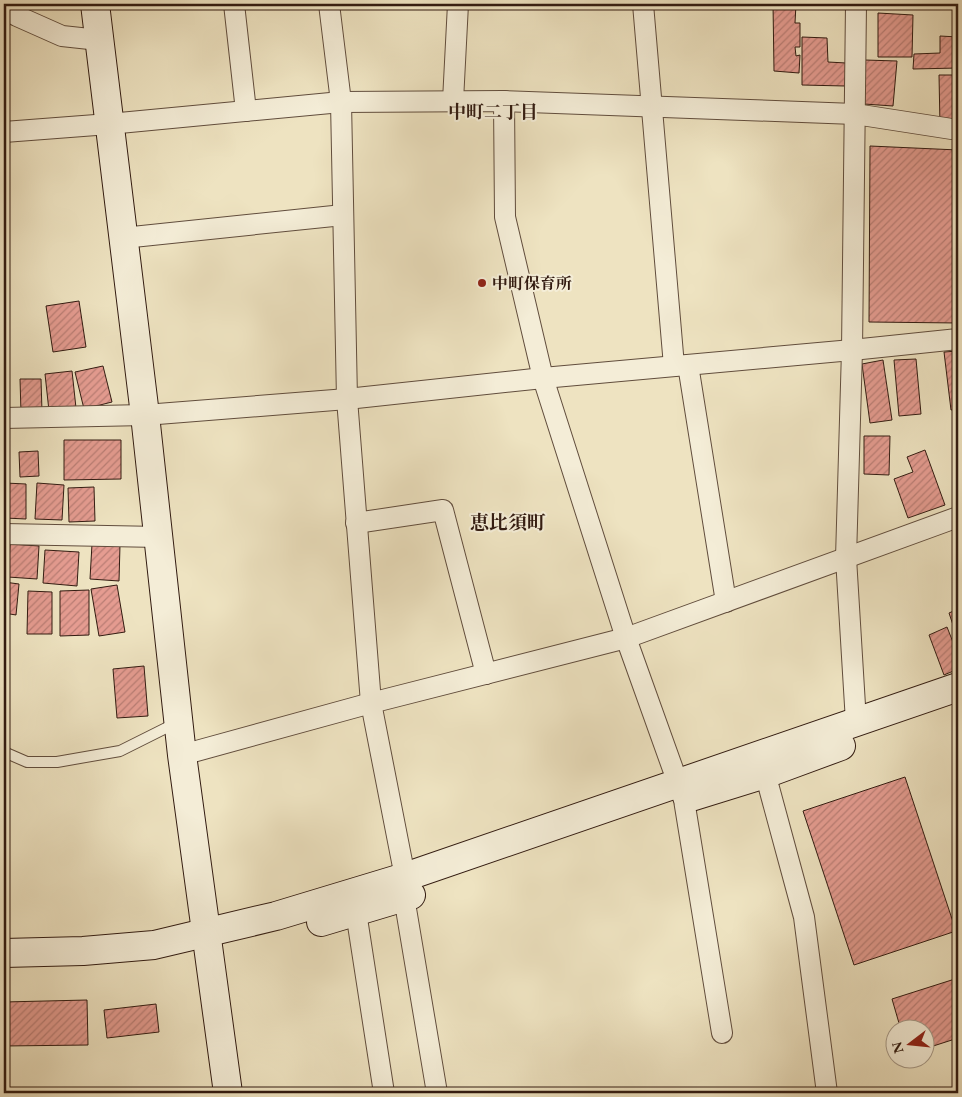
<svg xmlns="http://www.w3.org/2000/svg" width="962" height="1097" font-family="'EB Garamond','Noto Serif JP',serif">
<defs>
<pattern id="building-hatch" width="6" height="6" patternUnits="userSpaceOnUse" patternTransform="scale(1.25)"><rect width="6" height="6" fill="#e59c91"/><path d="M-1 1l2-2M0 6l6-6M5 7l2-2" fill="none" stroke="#ba7e75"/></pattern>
</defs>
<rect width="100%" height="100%" fill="#eee3c1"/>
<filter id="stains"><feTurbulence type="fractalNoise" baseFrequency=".004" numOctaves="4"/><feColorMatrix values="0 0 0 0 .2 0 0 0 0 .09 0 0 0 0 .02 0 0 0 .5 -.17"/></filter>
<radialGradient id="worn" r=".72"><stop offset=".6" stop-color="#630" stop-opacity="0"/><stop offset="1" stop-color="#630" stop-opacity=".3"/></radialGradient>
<g fill="url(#building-hatch)" stroke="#321b11">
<path d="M773,4H796L795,23H800V47H795L796,56L800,55L799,73L774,71Z"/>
<rect x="879" y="4" width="55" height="4"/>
<path d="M878,13L913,15L912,57H878Z"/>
<path d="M940,36L958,37V68L913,69L914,54L940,53Z"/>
<path d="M802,37L827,38L828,62L846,63L845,86L802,85Z"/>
<path d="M865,60L897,61L893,106L864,104Z"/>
<path d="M939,75H958V127L940,126Z"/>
<path d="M870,146L958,150V323L869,322Z"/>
<path d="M79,301L86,347L53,352L46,306Z"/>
<path d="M958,351V409L951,410L944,352Z"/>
<path d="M916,359L921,414L899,416L894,360Z"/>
<path d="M883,360L892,420L870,423L862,364Z"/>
<path d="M103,366L112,402L84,409L75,372Z"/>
<path d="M72,371L76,408L49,411L45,374Z"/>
<path d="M20,379H41L42,412L21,413Z"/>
<path d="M864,436H890L889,475L864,474Z"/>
<path d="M64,440H121V479L64,480Z"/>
<path d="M925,450L945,505L908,518L894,479L913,472L907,457Z"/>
<path d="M38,451L39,476L20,477L19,452Z"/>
<path d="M5,483L26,484V519L5,518Z"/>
<path d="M37,483L64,485L62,520L35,519Z"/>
<path d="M94,487L95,521L69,522L68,488Z"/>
<path d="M10,544L39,546L37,579L8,577Z"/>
<path d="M92,544L120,545L119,581L90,579Z"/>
<path d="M45,550L79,552L77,586L43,583Z"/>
<path d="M4,582L19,584L16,615L4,613Z"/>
<path d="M117,585L125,632L99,636L91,589Z"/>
<path d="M89,590V635L60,636V591Z"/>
<path d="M28,591L52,592V634H27Z"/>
<path d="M958,609V634H956L949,613Z"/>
<path d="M947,627L958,655V669L944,675L929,635Z"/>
<path d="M144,666L148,716L117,718L113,669Z"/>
<path d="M905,777L956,931L854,965L803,811Z"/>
<path d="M958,978V1038L924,1049V1030H901L892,999Z"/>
<path d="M87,1000L88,1045L4,1046V1002Z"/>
<path d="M156,1004L159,1032L107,1038L104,1010Z"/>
</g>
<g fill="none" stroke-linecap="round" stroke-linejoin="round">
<g stroke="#614d3d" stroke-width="12">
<path id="lane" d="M4,752L27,762H57L120,751L176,723"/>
</g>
<g stroke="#614d3d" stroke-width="22">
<g id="street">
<path d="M234,4L246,111"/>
<path d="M329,4L341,102L347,399L371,703L405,877L404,897L437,1093"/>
<path d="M643,4L674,366"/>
<path d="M4,9L17,16L62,36L99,40"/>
<path d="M453,101L458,4"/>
<path d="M504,101L505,217L543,378L626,638L684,800L722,1033"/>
<path d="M4,132L109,124L341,102L504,101L855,114L958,130"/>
<path d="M123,238L343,215"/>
<path d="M688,365L726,602"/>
<path d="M4,418L145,415L347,399L543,378L852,350L958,339"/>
<path d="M356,523L443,510L486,674"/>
<path d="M4,534L159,537"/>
<path d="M856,722L846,558L852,350L856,4"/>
<path d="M182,755L371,703L626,638L958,517"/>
<path d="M762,762L804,917L827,1093"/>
<path d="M354,899L384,1093"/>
</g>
</g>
<g stroke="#321b11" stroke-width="30">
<g id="secondary">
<path d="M95,4L145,415L182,755L228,1093"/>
<path d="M688,798L765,774L841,746"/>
<path d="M321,922L411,895"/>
<path d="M4,953L83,951L154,945L276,916L405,877L958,687"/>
</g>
</g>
<use href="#lane" stroke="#f4edd7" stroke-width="10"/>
<use href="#street" stroke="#f4edd7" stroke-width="20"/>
<use href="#secondary" stroke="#f4edd7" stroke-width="28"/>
</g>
<circle fill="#8f2418" stroke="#f4edd7" stroke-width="2" cx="482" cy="283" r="5"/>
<g text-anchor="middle" stroke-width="4" stroke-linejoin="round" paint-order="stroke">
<g font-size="16" font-weight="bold" fill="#321b11" stroke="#f4edd7" text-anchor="start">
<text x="492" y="289">中町保育所</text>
</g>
<g font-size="18" font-weight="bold" fill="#321b11" stroke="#f4edd7">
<text x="493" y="118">中町二丁目</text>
</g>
<g font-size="19" font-weight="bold" fill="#321b11" stroke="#f4edd7">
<text x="508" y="529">恵比須町</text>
</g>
</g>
<rect width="962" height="1097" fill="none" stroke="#eee3c1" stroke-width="20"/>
<rect x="5" y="5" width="952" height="1087" fill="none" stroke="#321b11" stroke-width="2.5"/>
<rect x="10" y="10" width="942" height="1077" fill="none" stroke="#321b11"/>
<g transform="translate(910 1044) rotate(254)"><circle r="24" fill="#f4edd7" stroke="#a69988"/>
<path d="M0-4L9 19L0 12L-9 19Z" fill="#8f2418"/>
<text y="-8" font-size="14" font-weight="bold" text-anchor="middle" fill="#321b11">N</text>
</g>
<rect width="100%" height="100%" filter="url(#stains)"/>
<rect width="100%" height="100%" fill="url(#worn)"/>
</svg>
